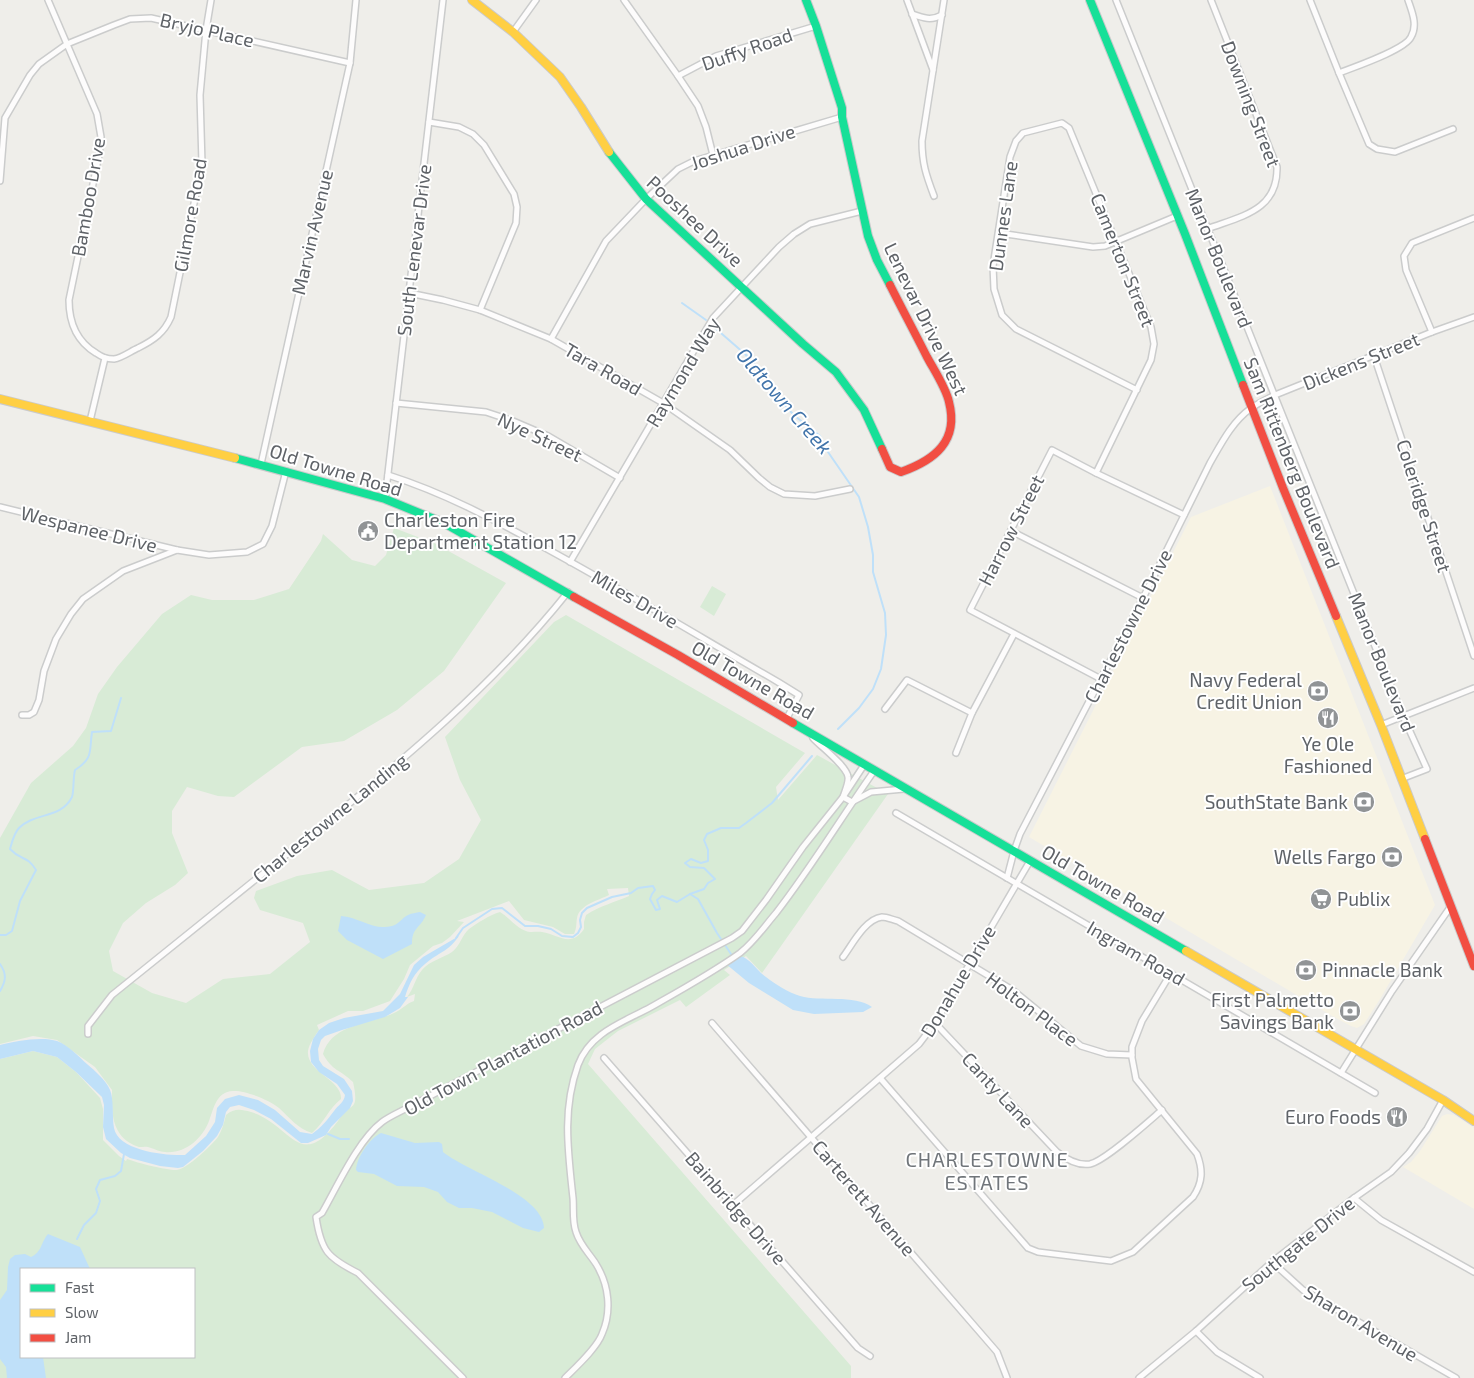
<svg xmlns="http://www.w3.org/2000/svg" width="1474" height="1378" font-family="'Exo 2',sans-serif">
<rect width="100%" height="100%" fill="#efeeea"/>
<g fill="#f7f3e4">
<path d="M1270,486L1435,905L1380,999L1364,1024L1357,1028L1351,1026L1334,1017L1029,837L1191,517Z"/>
<path d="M1447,1114L1454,1115L1474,1128V1209L1403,1167L1411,1162L1420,1151L1442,1116Z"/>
</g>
<g fill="#d8ebd6" fill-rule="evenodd">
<path d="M394,528L434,543L506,583L444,671L397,710L344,741L302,747L234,797L218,796L187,787L172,811V833L188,873L175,885L146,903L123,923L109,951L113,971L152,993L186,1003L223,979L270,974L310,942L303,923L260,910L254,898L256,891L297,876L332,870L369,890L424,883L459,859L481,820L460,780L445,737L554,622L566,615L805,753L776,787L778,800L817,755L888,794L762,973L746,956L724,970L730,975L686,1007L680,1000L618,1031L595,1049L588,1064L851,1366V1378H0V1059L33,1051L57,1057L76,1072L100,1098L103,1109V1140L119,1156L126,1161L127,1159C138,1163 165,1170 176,1170C186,1170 212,1145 218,1137C222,1130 224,1123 226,1115C234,1108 241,1109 251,1112C291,1124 299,1173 338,1121C340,1118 342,1114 345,1111C349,1108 354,1107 355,1101C356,1095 354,1087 353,1082C341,1070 332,1071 323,1054C331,1024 370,1024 394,1013C401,1010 407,1003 414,1001L415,994L407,997C414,989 415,978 422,970C429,961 443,958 452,952C460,946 462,935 469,929C477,923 490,915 500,912C509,917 516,928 526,931C530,933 537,931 542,932C559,935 571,948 584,929V922L586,915C600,906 615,902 629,896L628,888L607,889L609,895C599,900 579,905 577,918C576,924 577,927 574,934H565L553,927L524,920L509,901L457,921L464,922L450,937L442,943L433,946L410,965L404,979L390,1001L363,1011H348L317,1025L319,1030C315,1036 309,1044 308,1051C306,1072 343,1080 341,1099C329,1108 324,1123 312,1133C297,1128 290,1118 279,1108C270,1100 244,1090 233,1091C216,1092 214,1108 209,1121C202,1139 185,1154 165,1152C160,1152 155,1149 151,1148C147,1146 143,1147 139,1147C132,1145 124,1140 120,1134C111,1122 112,1105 112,1090L95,1067L57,1040L33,1036L0,1044V838L31,783L73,746L86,728L98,694L117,667L162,614L191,595L212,600H254L289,589L321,541L323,534L352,560L375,566L386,555ZM21,1269H194V1357H21Z"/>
<path d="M712,586L726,594L714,616L700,607Z"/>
</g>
<g fill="#bfe0f9">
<path d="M420,912L426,915C420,929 412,927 412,944L383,959L347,940L338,931L341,916C359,917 373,931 392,926C398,925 402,918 408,915C412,913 416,913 420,912Z"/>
<path d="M459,936C448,952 439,952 425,964C414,973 409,984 405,997H408L400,1008L385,1017L342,1030L325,1036L321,1040L318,1049L319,1060L323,1066L344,1079L352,1091L353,1101L350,1108L331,1127L326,1135L308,1143H301L271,1119L254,1110L239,1105L230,1107L226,1112L223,1125L217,1136L203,1151L183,1167L178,1168L160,1166L130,1158L121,1153L106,1139L103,1127L104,1105L102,1097L76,1072L57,1057L33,1051L0,1059V1045C14,1041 43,1036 57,1041C68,1045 78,1056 87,1064C95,1071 106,1080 110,1090C114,1099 112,1117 114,1128C118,1151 167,1156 185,1155L206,1136L215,1122L217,1108L225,1099L239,1095L258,1100L275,1110L300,1132L312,1134C322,1127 327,1120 334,1111C338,1105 344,1103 345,1095L337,1084L319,1072L311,1062L310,1051L313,1039L319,1030L329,1023L344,1018L383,1011L400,994L414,965L423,957Z"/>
<path d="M740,956C750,958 757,971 766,977C775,984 789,993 800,996C821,1002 854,994 872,1007L863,1012L814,1014L793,1010L749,983L726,964Z"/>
<path d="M381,1133L415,1143L439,1142L442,1144L443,1152C466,1171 543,1195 544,1228L539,1232L523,1228L492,1212L472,1208H459L447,1202L438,1192L424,1187L397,1186L374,1174L358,1172L356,1170C357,1157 369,1139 381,1133Z"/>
<path d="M48,1234L80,1247L90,1269H21V1357H43L46,1378H7L6,1367L0,1359V1300L7,1290L8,1267L10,1259L15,1255L25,1254L31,1257C42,1252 41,1242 48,1234Z"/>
</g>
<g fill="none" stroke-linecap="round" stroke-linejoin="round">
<g stroke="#bfe0f9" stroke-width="2">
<path d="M682,303L706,320"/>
<path d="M714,327L745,354L763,374L786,407L795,416L820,436L828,452L859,497L868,527L873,555V572L885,613L886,635L881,669L873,689L859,708L838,729"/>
<path d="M690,894L698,899L717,933L733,957"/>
<path d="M0,935H6L12,931L20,901L36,870C27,855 21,861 10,849C12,842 14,833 19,828C35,812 61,819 72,797C74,792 73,777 75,770C94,758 89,751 92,732L111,731L121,698"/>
<path d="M456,938L463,928L492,909L502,908L525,926H538L551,929L562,936L573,937L578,933L581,927L580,920L582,913L587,908L612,897L631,893L638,888L653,886L655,890L652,894L650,899L656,910L660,909L657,900L662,896L677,902L690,894L704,889L708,883L715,879L704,868L690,867L685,863L691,859L701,863L708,861V850L704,840L707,834L721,828H739L746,823L772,803L812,756"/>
<path d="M0,964C7,974 6,981 0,991"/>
<path d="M328,1134L340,1139H349"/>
<path d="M77,1239L84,1225L96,1213L100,1201L96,1189L100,1180L115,1176L121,1171L124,1154"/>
</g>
<g stroke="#cbcccc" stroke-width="8">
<g id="street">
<path d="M48,0L97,114L101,137L99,155L69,300C69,322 76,341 96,353C102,357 106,359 114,359C122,358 131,351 138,348C154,340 164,333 171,317L202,164L200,95L206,30L211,0"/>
<path d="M624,0L678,76L698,106L706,127L713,155"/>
<path d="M907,0L933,70"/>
<path d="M1116,0L1403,716L1427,769L1401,779"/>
<path d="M1310,0L1339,73L1369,144L1377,149L1395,152L1453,129"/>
<path d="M912,14C923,18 931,21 942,15"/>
<path d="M513,32L536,0"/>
<path d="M1339,73C1354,67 1405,50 1411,37C1418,25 1412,12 1408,0"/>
<path d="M678,76L716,56L816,26"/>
<path d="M429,122L459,127L473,134L484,145L514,194L517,207L516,223L480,310"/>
<path d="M0,181L5,118L30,75L39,64L67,44L114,25L130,19L151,18L350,63"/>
<path d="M934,196C926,175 922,163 922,141L944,0"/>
<path d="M1207,229C1241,216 1278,211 1277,167L1211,0"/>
<path d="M999,233L1093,247L1105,246L1177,216"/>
<path d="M409,293L443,300L480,310L551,339L663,403L730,450L759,478L770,487L784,494L815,496L850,489"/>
<path d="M1432,332L1406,270L1404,256L1412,243L1474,218"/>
<path d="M551,339L606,241L646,199L678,169L694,161L842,117"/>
<path d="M1374,356L1474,656"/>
<path d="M396,403L486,412L513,421L548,436L620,478"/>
<path d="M90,421L105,358"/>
<path d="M261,464L350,63L356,0"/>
<path d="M1096,473L1151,360L1154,344L1151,327L1069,128L1062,123L1023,133L1016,141L1010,157L993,266L994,289L1002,315L1016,329L1137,390"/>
<path d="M388,475C445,493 497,521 549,550C626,592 702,638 778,682L799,695L787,718"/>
<path d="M385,499L443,0"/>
<path d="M0,507L177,550"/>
<path d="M1011,531L1143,598"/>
<path d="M570,562L713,318L779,247L794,234L810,224L862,211"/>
<path d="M1101,679L970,610L1052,450L1096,473L1184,515"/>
<path d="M885,709L907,680L972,713"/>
<path d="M22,715H29L34,712L39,700L44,671L56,639L71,614L83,599L123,571L177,550L209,555L247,552L263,544L272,526L286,471"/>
<path d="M1381,725L1474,688"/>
<path d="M813,738C821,747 847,766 848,777C849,782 845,791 843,797L852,802L871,792L904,789"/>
<path d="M956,753L972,713L1014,634"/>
<path d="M896,813L1375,1093"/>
<path d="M1007,878L1014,851L1020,834L1143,598L1210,463C1221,444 1232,422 1250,409C1258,403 1267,399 1275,395L1432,332L1474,317"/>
<path d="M843,957C852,945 865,919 882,917C887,917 893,920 898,921L1014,991L1081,1046L1107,1054L1132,1055"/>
<path d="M712,1023L997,1352L1007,1378"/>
<path d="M935,1023L1057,1152C1066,1159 1078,1166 1090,1164C1105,1161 1148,1122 1162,1110"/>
<path d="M88,1034V1026L112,995C177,943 242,891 307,838C400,763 493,686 568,592"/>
<path d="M604,1058L858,1348L870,1356"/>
<path d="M1341,1073L1392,991L1451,906"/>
<path d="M880,1078L1028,1248L1038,1252L1111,1261L1133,1252L1193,1197C1203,1182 1203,1170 1197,1154L1136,1079L1132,1058V1047L1142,1021L1171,973"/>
<path d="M1354,1198L1381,1220L1474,1272"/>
<path d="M733,1205L919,1044L935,1023L1030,861"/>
<path d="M1272,1262L1303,1290L1456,1378"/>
<path d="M1196,1331L1217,1352L1260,1378"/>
<path d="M463,1378L358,1273C328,1258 321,1251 316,1217L322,1213C337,1187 358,1140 382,1122C390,1116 400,1112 409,1107L732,938L742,931L766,900L803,847L843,797L864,765"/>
<path d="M565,1378C576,1367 597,1348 602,1334C612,1311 609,1285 596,1264C589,1253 580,1245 576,1232C572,1221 574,1208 573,1198C568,1151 562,1110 578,1065C590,1032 624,1022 651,1007C681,990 712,973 740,953C754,942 764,927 776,913C811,868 841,818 874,771"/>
<path d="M1139,1378L1196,1331L1272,1262L1354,1198L1391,1172L1409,1153L1427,1129L1443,1100"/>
</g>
</g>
<g stroke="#cacacb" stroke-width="10">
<g id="fast">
<path d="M806,0L816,26L842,108V117L868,236L877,260L890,285"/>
<path d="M1090,0L1185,234L1243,385"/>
<path d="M609,152L646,199L803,344L836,372L864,410L882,449"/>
<path d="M235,458L385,499L444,523L574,597"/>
<path d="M793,723L1186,951"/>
</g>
</g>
<g stroke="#cacacb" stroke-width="10">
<g id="slow">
<path d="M472,0L513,32L560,77L581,107L609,152"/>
<path d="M0,399L235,458"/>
<path d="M1336,616L1381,725L1425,839"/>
<path d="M1186,951L1443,1100L1474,1121"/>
</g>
</g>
<g stroke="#cacacb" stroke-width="10">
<g id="jam">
<path d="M1243,385L1283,488L1336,616"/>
<path d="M882,449L890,467L901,472C935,460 959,441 949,402C946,388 934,370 927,357C915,333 902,309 890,285"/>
<path d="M574,597L678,655L793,723"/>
<path d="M1425,839L1474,966"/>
</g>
</g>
<use href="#street" stroke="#fdfcfc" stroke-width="5"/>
<use href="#fast" stroke="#16e098" stroke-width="8"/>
<use href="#slow" stroke="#ffcf43" stroke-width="8"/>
<use href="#jam" stroke="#f24e42" stroke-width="8"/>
</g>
<defs>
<g id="civic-disc" transform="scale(1.125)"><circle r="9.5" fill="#919496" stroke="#fff"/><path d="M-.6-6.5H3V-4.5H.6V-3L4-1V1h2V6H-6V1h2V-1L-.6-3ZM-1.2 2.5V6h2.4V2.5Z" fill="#fff"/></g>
<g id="bank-disc" transform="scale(1.125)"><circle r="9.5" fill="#919496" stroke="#fff"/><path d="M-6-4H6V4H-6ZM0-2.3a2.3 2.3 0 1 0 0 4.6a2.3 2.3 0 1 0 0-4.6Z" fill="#fff"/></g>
<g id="restaurant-disc" transform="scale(1.125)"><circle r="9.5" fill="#919496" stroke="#fff"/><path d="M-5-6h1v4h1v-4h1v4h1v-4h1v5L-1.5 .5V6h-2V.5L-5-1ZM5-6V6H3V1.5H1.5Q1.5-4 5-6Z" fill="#fff"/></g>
<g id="supermarket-disc" transform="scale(1.125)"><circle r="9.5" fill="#919496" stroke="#fff"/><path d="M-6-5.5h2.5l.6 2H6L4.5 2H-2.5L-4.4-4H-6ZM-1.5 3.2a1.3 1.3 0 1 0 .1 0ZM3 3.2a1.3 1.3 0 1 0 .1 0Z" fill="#fff"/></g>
</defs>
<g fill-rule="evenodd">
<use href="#civic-disc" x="368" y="531"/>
<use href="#bank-disc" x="1318" y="691"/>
<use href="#restaurant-disc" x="1328" y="718"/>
<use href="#bank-disc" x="1364" y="802"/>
<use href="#bank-disc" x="1392" y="857"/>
<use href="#supermarket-disc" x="1321" y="899"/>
<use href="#bank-disc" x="1306" y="970"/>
<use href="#bank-disc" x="1350" y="1011"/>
<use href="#restaurant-disc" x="1397" y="1117"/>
</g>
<g text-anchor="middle" stroke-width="4" stroke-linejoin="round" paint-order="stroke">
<g font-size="19" fill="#5f6368" stroke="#fff">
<text transform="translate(207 30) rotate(13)" y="7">Bryjo Place</text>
<text transform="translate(747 49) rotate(-19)" y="7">Duffy Road</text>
<text transform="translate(1251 104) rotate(69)" y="7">Downing Street</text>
<text transform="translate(743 147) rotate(-18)" y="7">Joshua Drive</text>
<text transform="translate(88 197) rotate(-80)" y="7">Bamboo Drive</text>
<text transform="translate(190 215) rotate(-80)" y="7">Gilmore Road</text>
<text transform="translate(1003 216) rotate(-82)" y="7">Dunnes Lane</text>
<text transform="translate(695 221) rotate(43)" y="7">Pooshee Drive</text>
<text transform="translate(312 232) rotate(-77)" y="7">Marvin Avenue</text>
<text transform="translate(414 250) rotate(-83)" y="7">South Lenevar Drive</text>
<text transform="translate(1219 258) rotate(68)" y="7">Manor Boulevard</text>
<text transform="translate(1123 260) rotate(68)" y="7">Camerton Street</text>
<text transform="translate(926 319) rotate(64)" y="7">Lenevar Drive West</text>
<text transform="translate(1361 361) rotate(-22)" y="7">Dickens Street</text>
<text transform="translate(603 369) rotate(30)" y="7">Tara Road</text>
<text transform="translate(683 372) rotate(-59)" y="7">Raymond Way</text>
<text transform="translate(540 437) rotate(25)" y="7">Nye Street</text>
<text transform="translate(1292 463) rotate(68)" y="7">Sam Rittenberg Boulevard</text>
<text transform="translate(336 470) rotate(17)" y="7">Old Towne Road</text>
<text transform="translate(1424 506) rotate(72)" y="7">Coleridge Street</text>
<text transform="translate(89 529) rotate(14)" y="7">Wespanee Drive</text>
<text transform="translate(1011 530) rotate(-63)" y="7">Harrow Street</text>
<text transform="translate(635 599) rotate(30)" y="7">Miles Drive</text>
<text transform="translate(1128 626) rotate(-63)" y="7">Charlestowne Drive</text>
<text transform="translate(1382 662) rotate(68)" y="7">Manor Boulevard</text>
<text transform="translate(753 680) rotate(30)" y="7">Old Towne Road</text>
<text transform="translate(330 818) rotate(-39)" y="7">Charlestowne Landing</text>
<text transform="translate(1103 884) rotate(30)" y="7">Old Towne Road</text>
<text transform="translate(1136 953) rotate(30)" y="7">Ingram Road</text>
<text transform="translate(958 981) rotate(-59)" y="7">Donahue Drive</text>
<text transform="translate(1032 1009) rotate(37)" y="7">Holton Place</text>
<text transform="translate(503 1058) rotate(-28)" y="7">Old Town Plantation Road</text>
<text transform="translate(998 1090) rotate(47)" y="7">Canty Lane</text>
<text transform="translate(864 1198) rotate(49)" y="7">Carterett Avenue</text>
<text transform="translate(736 1208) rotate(49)" y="7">Bainbridge Drive</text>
<text transform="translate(1298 1244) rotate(-39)" y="7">Southgate Drive</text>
<text transform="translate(1361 1323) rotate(31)" y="7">Sharon Avenue</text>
</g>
<g font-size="19" fill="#5f6368" stroke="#fff" text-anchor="end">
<text x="384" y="527" text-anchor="start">Charleston Fire<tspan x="384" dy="22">Department Station 12</tspan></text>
<text x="1302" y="687">Navy Federal<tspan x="1302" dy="22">Credit Union</tspan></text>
<text x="1328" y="751" text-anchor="middle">Ye Ole<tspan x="1328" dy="22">Fashioned</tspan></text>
<text x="1348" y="809">SouthState Bank</text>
<text x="1376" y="864">Wells Fargo</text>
<text x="1337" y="906" text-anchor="start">Publix</text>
<text x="1322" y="977" text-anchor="start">Pinnacle Bank</text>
<text x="1334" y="1007">First Palmetto<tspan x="1334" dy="22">Savings Bank</tspan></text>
<text x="1381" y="1124">Euro Foods</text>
</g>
<g font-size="20" font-style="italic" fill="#4174aa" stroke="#fff">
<text transform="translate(784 401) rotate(49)" y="7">Oldtown Creek</text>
</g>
<g font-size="20" letter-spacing="1" fill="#70757a" stroke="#fff">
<text x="987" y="1167">CHARLESTOWNE<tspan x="987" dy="23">ESTATES</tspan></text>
</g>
</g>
<rect x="20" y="1268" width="175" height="90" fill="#ffffff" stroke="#bfc1c3"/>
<rect x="30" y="1284" width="25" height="8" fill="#16e098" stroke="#bfc1c3"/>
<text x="65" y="1293" font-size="15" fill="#5f6368">Fast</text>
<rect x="30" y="1309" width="25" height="8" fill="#ffcf43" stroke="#bfc1c3"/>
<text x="65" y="1318" font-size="15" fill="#5f6368">Slow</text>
<rect x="30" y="1334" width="25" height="8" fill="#f24e42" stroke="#bfc1c3"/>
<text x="65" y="1343" font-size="15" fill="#5f6368">Jam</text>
</svg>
